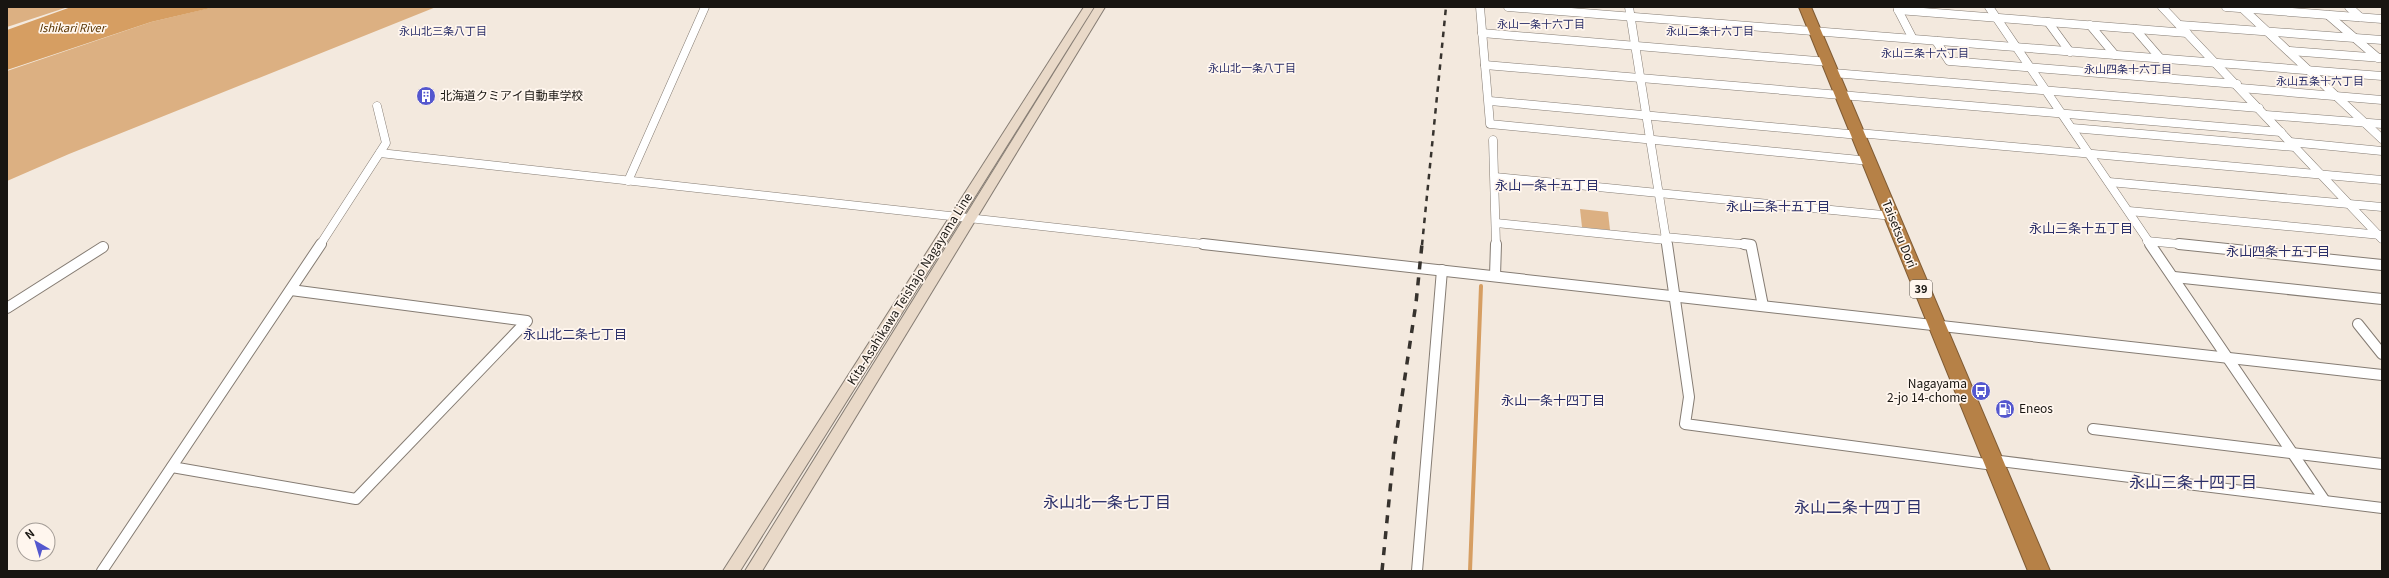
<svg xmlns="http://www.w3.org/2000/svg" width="2389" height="578" font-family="Georgia,'Noto Sans JP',serif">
<rect width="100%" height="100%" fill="#f3e9de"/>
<g fill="#dcb082">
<path d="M7,7H68L7,27Z"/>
<path d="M214,7H436L69,154L7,181V71L151,22Z"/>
<path d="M1580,209L1608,212L1610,230L1582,227Z"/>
</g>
<path fill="#d69e62" d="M71,7H215L151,22L7,70V30Z"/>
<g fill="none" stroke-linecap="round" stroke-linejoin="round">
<path stroke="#d69e62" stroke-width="4" d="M1470,571L1481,286"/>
<g stroke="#857c73" stroke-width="9">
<g id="street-far1">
<path d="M1480,7L1490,124L1870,161"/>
<path d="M1508,7L2382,76"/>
<path d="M1629,7L1667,245"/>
<path d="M1989,7L2151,245"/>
<path d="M2162,7L2382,239"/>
<path d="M2226,7L2382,19"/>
<path d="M2241,7L2382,139"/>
<path d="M2349,7L2360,17"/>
<path d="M1898,10L2187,33"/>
<path d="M1898,10L1913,39"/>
<path d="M2328,15L2378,58"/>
<path d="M2048,22L2070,52"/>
<path d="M2090,25L2115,55"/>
<path d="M2180,25L2382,40"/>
<path d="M2135,29L2161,59"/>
<path d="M1482,33L1829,62"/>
<path d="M1936,41L1949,61L2237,84"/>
<path d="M2290,51L2382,58"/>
<path d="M1485,65L2281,132"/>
<path d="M1833,73L2259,108"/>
<path d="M2240,88L2382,100"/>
<path d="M1490,101L1859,135"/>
<path d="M2266,115L2382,124"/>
<path d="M2072,128L2295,147"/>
<path d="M1858,133L2382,180"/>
<path d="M1493,140L1496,245"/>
<path d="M2290,142L2382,151"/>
<path d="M380,153L1212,245"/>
<path d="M1495,177L1893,216"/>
<path d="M628,181L705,7"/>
<path d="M2109,182L2382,207"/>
<path d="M2129,211L2381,235"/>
<path d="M1496,223L1666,240"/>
<path d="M1665,237L1751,245"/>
<path d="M2147,241L2189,245"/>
<path d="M320,245L386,143L377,106"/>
</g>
</g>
<g stroke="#857c73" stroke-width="12">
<g id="street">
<path d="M1203,244L2382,375"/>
<path d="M1667,244L1689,397L1685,424L1994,465"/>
<path d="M1744,244L1751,245L1763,306"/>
<path d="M2150,244L2325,501"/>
<path d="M2179,244L2382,265"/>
<path d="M1495,276L1496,244"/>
<path d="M2174,277L2382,299"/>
<path d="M7,308L103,247"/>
<path d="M2358,324L2382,354"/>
<path d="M2093,429L2382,464"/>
<path d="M1992,460L2382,508"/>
<path d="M172,467L356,499L527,321L291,290"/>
<path d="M102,571L321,244"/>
<path d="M1417,571L1442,270"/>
</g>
</g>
<g stroke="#857c73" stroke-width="2">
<g id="secondary">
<path d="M1084,7H1094L740,571H723Z"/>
<path d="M1095,7H1105L762,571H745Z"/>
</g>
</g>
<g stroke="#7f5b34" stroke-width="2">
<path id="highway" d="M1799,7H1811L2050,571H2028Z"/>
</g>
<use href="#street-far1" stroke="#fff" stroke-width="8"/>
<use href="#street" stroke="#fff" stroke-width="10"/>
<use href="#secondary" fill="#e9d9c8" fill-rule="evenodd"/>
<use href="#highway" fill="#b68147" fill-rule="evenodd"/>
<path stroke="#37332e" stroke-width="2.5" stroke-dasharray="5.5 5.5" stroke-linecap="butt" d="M1422,245L1446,7"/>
<path stroke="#37332e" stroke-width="3.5" stroke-dasharray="8 8" stroke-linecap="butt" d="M1382,571L1394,450L1416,303L1422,244"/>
</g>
<defs>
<g id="building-disc" transform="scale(1)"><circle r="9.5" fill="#5457ce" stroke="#fff6ee"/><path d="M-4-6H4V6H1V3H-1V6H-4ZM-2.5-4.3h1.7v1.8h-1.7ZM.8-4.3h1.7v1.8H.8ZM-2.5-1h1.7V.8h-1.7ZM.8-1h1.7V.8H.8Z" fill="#fff"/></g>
<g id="bus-disc" transform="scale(1)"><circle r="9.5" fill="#5457ce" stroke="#fff6ee"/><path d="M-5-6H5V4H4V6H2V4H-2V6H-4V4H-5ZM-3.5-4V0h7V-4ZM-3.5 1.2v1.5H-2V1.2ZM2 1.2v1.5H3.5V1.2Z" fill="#fff"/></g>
<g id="fuel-disc" transform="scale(1)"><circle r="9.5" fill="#5457ce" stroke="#fff6ee"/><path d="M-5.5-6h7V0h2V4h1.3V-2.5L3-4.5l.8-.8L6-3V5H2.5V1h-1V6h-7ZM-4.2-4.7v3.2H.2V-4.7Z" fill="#fff"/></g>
</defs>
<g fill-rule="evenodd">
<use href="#building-disc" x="426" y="96"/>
<use href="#bus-disc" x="1981" y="391"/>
<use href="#fuel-disc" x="2005" y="409"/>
</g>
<g text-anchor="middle" stroke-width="3.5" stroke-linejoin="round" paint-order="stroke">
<g font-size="11" fill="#2c306a" stroke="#fff6ee">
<text x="1541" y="28">永山一条十六丁目</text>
<text x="443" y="35">永山北三条八丁目</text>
<text x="1710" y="35">永山二条十六丁目</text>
<text x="1925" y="57">永山三条十六丁目</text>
<text x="1252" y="72">永山北一条八丁目</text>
<text x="2128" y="73">永山四条十六丁目</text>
<text x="2320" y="85">永山五条十六丁目</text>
</g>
<g font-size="11" font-style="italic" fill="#593401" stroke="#fff6ee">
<text x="72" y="32">Ishikari River</text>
</g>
<rect fill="#fff6ee" stroke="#5d5853" stroke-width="1" x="1910" y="280" width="22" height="18" rx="3"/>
<g font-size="11" font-weight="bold" fill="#181511">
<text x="1921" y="293">39</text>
</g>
<g font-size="12" fill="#181511" stroke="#fff6ee" text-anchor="start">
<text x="440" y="100">北海道クミアイ自動車学校</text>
<text x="1967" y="388" text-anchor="end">Nagayama<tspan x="1967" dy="14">2-jo 14-chome</tspan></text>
<text x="2019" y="413">Eneos</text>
</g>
<g font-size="12" fill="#181511" stroke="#fff6ee">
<text transform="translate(1899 234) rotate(68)" y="4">Taisetsu Dori</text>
<text transform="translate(910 289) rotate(-58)" y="4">Kita-Asahikawa Teishajo Nagayama Line</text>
</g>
<g font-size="13" fill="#2c306a" stroke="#fff6ee">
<text x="1547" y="190">永山一条十五丁目</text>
<text x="1778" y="211">永山二条十五丁目</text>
<text x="2081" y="233">永山三条十五丁目</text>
<text x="2278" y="256">永山四条十五丁目</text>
<text x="575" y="339">永山北二条七丁目</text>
<text x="1553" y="405">永山一条十四丁目</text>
</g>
<g font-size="16" fill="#2c306a" stroke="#fff6ee">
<text x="2193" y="488">永山三条十四丁目</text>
<text x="1107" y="508">永山北一条七丁目</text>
<text x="1858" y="513">永山二条十四丁目</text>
</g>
</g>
<rect width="2389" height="578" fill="none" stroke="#181511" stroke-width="16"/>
<g transform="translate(36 542) rotate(322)"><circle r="19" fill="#fff6ee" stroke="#a39c96"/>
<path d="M0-3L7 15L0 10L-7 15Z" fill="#5457ce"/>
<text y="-6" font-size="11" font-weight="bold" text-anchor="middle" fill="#181511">N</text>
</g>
</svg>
